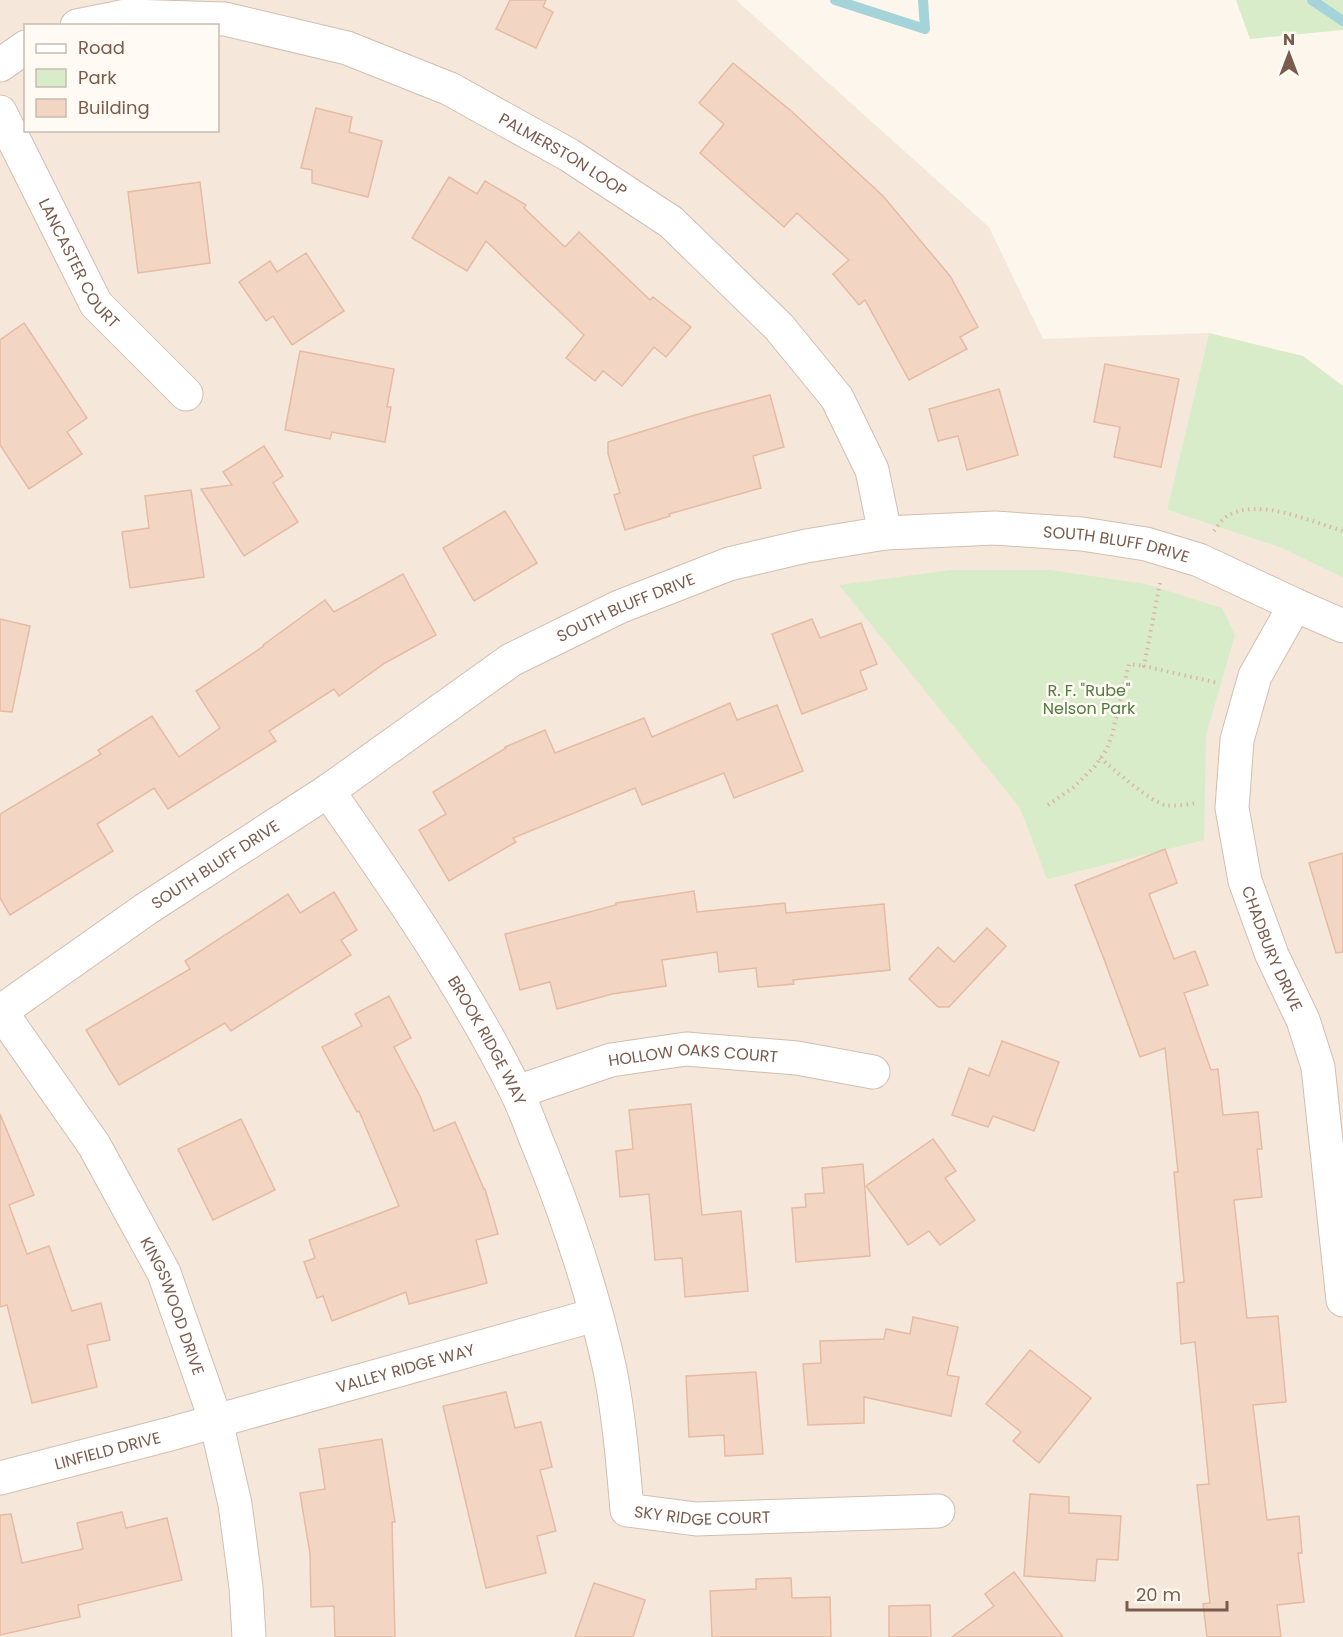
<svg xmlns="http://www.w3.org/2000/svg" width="1343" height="1637" font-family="Poppins,sans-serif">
<rect width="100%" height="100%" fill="#fdf6ec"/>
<path fill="#f5e8da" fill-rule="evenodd" d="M0,0H736L989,227L1043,339L1209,333L1167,510L1282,548L1343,578V1637H0ZM26,26H218V130H26Z"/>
<g fill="#d8ecc9">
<path d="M1236,0H1343V30L1250,39Z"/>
<path d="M1209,333L1303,356L1343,386V578L1282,548L1167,510Z"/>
<path d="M951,570H1050L1146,584L1222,608L1235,635L1206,735L1204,840L1047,879L1020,808L839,585Z"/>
</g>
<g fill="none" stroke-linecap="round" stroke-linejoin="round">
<g stroke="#a5d3da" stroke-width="10">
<path d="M835,0L925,29L923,0"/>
<path d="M1312,0L1343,21"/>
</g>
</g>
<g fill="#f3d5c3" stroke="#e6bba3" stroke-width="1.5">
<path d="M510,0H546L543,7L553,12L536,48L496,29Z"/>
<path d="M733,63L790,110L883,196L950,276L978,327L960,337L967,349L909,380L865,300L859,305L833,274L849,260L797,213L784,227L700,153L724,124L699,103Z"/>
<path d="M316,108L352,117L349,132L382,141L368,197L312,183V170L301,168Z"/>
<path d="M449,177L477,194L485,181L526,205L524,208L565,247L579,232L650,300L653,297L691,327L666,357L654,347L622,386L603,371L595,381L566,358L584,335L486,241L467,271L412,238Z"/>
<path d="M200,182L210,263L138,273L128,192Z"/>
<path d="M306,253L344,311L292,345L273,316L266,321L239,282L270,261L277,272Z"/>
<path d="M24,323L87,418L67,432L82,454L29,489L0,445V340Z"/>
<path d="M300,351L394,369L387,407H391L385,442L332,432L330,439L285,430Z"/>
<path d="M1105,364L1179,379L1161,467L1114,457L1120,427L1094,422Z"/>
<path d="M999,389L1018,455L967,470L958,436L938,441L929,409Z"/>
<path d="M770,395L784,447L753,456L761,488L669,514L670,516L625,530L614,495L620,493L608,454V442L695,415Z"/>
<path d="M264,446L283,476L273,483L298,522L244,556L201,489L232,485L223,472Z"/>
<path d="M191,490L204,577L130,588L122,532L149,528L145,496Z"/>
<path d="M505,511L537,563L474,601L443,548Z"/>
<path d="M403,574L436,635L385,663L339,696L334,689L269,731L276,741L168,809L154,788L97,824L113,851L10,915L0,898V814L101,754L98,750L152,716L179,757L220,728L196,691L264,646L263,645L325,600L334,612Z"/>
<path d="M0,619L30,626L12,712L0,711Z"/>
<path d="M812,619L820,638L861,623L877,664L860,671L867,689L802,714L772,634Z"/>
<path d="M730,703L737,720L777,705L803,771L734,798L724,773L642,805L635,788L513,838L516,842L449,881L419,830L446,814L433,792L506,748L505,747L545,730L555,753L644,718L652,737Z"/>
<path d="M1165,849L1177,883L1149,894L1174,959L1195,951L1208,985L1184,993L1211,1070L1218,1069L1223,1115L1258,1112L1262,1149H1257L1262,1197L1234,1200L1247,1318L1278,1316L1286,1402L1253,1405L1267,1520L1299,1516L1302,1553H1298L1304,1602L1277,1605L1281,1637H1207L1203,1604L1210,1603L1197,1485L1209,1484L1195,1342L1181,1344L1177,1283L1184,1282L1174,1172H1178L1165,1048L1140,1057L1104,959L1075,885Z"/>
<path d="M1343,853V952L1336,953L1309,863Z"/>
<path d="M694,891L697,912L785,903L786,913L884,904L890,970L793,980L794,984L758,987L756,968L719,972L717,952L662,960L666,986L612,994L557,1009L550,982L520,990L505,934L616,905V903Z"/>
<path d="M334,892L357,930L341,940L351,955L231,1031L225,1023L119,1085L86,1030L190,969L185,961L288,894L300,913Z"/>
<path d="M987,928L1006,946L949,1007H938L909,979L938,947L954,962Z"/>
<path d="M389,996L411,1038L394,1047L420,1096L434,1131L455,1122L484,1189H485L498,1234L476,1240L487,1283L409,1304L406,1292L332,1321L323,1296L317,1298L304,1262L315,1258L309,1240L399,1206L359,1111L357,1112L322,1047L362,1026L355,1014Z"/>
<path d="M1002,1041L1059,1062L1034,1131L993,1116L988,1127L952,1115L969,1068L989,1076Z"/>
<path d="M691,1104L702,1215L741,1211L748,1291L685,1297L682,1258L655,1260L649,1194L620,1197L616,1151L633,1149L629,1110Z"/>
<path d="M0,1114L34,1195L9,1205L27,1254L49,1246L72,1311L101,1303L110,1340L87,1345L97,1387L32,1403L7,1305L0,1307Z"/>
<path d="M241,1119L275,1190L213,1220L178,1149Z"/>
<path d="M933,1139L956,1171L945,1178L975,1220L940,1245L929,1231L908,1245L866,1186Z"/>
<path d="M863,1164L870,1256L796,1262L792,1208L806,1207L805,1194L824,1193L822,1168Z"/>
<path d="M913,1317L958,1327L947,1375L959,1377L951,1416L864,1397V1423L808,1425L803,1364L821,1363L820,1341L884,1339L886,1329L910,1334Z"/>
<path d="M1030,1350L1091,1398L1039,1463L1013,1441L1021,1432L986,1404Z"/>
<path d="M756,1372L763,1454L725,1456L724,1435L689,1437L686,1376Z"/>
<path d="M506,1392L515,1428L541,1422L552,1467L540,1470L556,1531L537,1536L546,1573L486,1588L443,1406Z"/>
<path d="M382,1439L395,1522H392L395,1637H335L334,1606L311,1607L310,1554L300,1493L325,1489L319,1449Z"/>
<path d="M1030,1494L1069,1497V1513L1121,1516L1118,1560L1097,1559L1095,1581L1024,1576Z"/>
<path d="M122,1512L126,1528L167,1518L182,1580L78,1605L80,1617L0,1635V1515L11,1514L22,1563L83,1549L77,1523Z"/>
<path d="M1014,1572L1063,1637H952L994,1606L985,1594Z"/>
<path d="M791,1578L792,1598L830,1597L831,1637H712L710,1591L756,1589V1579Z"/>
<path d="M594,1583L645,1600L633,1637H575Z"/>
<path d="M930,1605L931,1637H889V1606Z"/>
</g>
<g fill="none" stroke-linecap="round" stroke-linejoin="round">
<g stroke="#d1beb0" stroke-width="35">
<g id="minor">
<path id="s1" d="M77,26L126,16L225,19L347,48L450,89L569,155L671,222L779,327L837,398L872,470L885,533"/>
<path d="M0,65L26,47"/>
<path id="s2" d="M0,112L96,304L186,394"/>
<path id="s3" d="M1295,605L1255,676L1237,740L1232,808L1245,881L1272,955L1303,1020L1318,1067L1343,1300"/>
<path id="s4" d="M328,791C396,888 463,985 516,1091C526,1111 533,1133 542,1154C570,1224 594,1297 610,1370C619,1416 623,1463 627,1510L696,1519L938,1511"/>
<path id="s5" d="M0,1012L146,909L328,791L511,660L619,607L729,564L806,546L885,533L995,528L1082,534L1146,544L1199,560L1295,605L1343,626"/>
<path id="s6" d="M1,1012L94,1145L164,1273L216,1421L235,1504L246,1587L249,1637"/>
<path id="s7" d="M517,1092L611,1060L686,1049L797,1058L873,1072"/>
<path id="s8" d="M0,1478L170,1434L595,1315"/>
</g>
</g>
<g stroke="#d9b8a5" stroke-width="4" stroke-dasharray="1.5 4.5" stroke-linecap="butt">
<path d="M1214,531C1217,527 1221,521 1226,517C1256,496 1312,522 1343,531"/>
<path d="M1160,583L1144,666L1218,683"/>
<path d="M1100,758C1113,769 1151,802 1165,805C1175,807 1188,804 1198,803"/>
<path d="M1048,805L1074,787L1095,766L1107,749L1112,735L1129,664L1144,666"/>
</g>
<use href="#minor" stroke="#fff" stroke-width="33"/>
</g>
<g text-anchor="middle" stroke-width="5" stroke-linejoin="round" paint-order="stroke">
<g font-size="16" fill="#7a5c4d" stroke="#fffaf3">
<text dy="6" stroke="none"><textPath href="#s1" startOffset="516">PALMERSTON LOOP</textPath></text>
<text dy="6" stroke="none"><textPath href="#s2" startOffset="171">LANCASTER COURT</textPath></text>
<text dy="6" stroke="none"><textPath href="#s5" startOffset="1251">SOUTH BLUFF DRIVE</textPath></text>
<text dy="6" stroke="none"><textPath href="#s5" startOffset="747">SOUTH BLUFF DRIVE</textPath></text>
<text dy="6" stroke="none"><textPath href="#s5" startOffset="261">SOUTH BLUFF DRIVE</textPath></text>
<text dy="6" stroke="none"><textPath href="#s3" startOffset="363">CHADBURY DRIVE</textPath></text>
<text dy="6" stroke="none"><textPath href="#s4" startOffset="296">BROOK RIDGE WAY</textPath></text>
<text dy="6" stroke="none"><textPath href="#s7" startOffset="182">HOLLOW OAKS COURT</textPath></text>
<text dy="6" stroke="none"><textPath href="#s6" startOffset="342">KINGSWOOD DRIVE</textPath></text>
<text dy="6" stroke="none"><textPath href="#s8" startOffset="420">VALLEY RIDGE WAY</textPath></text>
<text dy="6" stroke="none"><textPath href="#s8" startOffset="111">LINFIELD DRIVE</textPath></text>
<text dy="6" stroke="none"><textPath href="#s4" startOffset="866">SKY RIDGE COURT</textPath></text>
</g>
<g font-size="16" fill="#537a41" stroke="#fffaf3">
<text x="1089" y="696">R. F. "Rube"<tspan x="1089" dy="18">Nelson Park</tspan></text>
</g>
</g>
<rect x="24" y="24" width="195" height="108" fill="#fffaf3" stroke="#cabbb1" stroke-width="1.5"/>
<rect x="36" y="44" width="30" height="9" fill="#ffffff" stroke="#cabbb1" stroke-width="1.5"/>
<text x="78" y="54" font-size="18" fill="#7a5c4d">Road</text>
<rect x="36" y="69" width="30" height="18" fill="#d8ecc9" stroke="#cabbb1" stroke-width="1.5"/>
<text x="78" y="84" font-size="18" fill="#7a5c4d">Park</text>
<rect x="36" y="99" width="30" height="18" fill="#f3d5c3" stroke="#cabbb1" stroke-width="1.5"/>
<text x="78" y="114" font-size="18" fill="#7a5c4d">Building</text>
<g transform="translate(1289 54)" stroke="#fffaf3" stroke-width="4.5" paint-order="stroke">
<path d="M0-4.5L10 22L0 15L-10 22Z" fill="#7a5c4d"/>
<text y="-9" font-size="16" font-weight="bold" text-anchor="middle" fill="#7a5c4d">N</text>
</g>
<path d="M1127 1601v9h100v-9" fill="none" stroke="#7a5c4d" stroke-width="3"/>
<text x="1136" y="1601" font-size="18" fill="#7a5c4d" stroke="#fffaf3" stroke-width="4.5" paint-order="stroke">20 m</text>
</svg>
